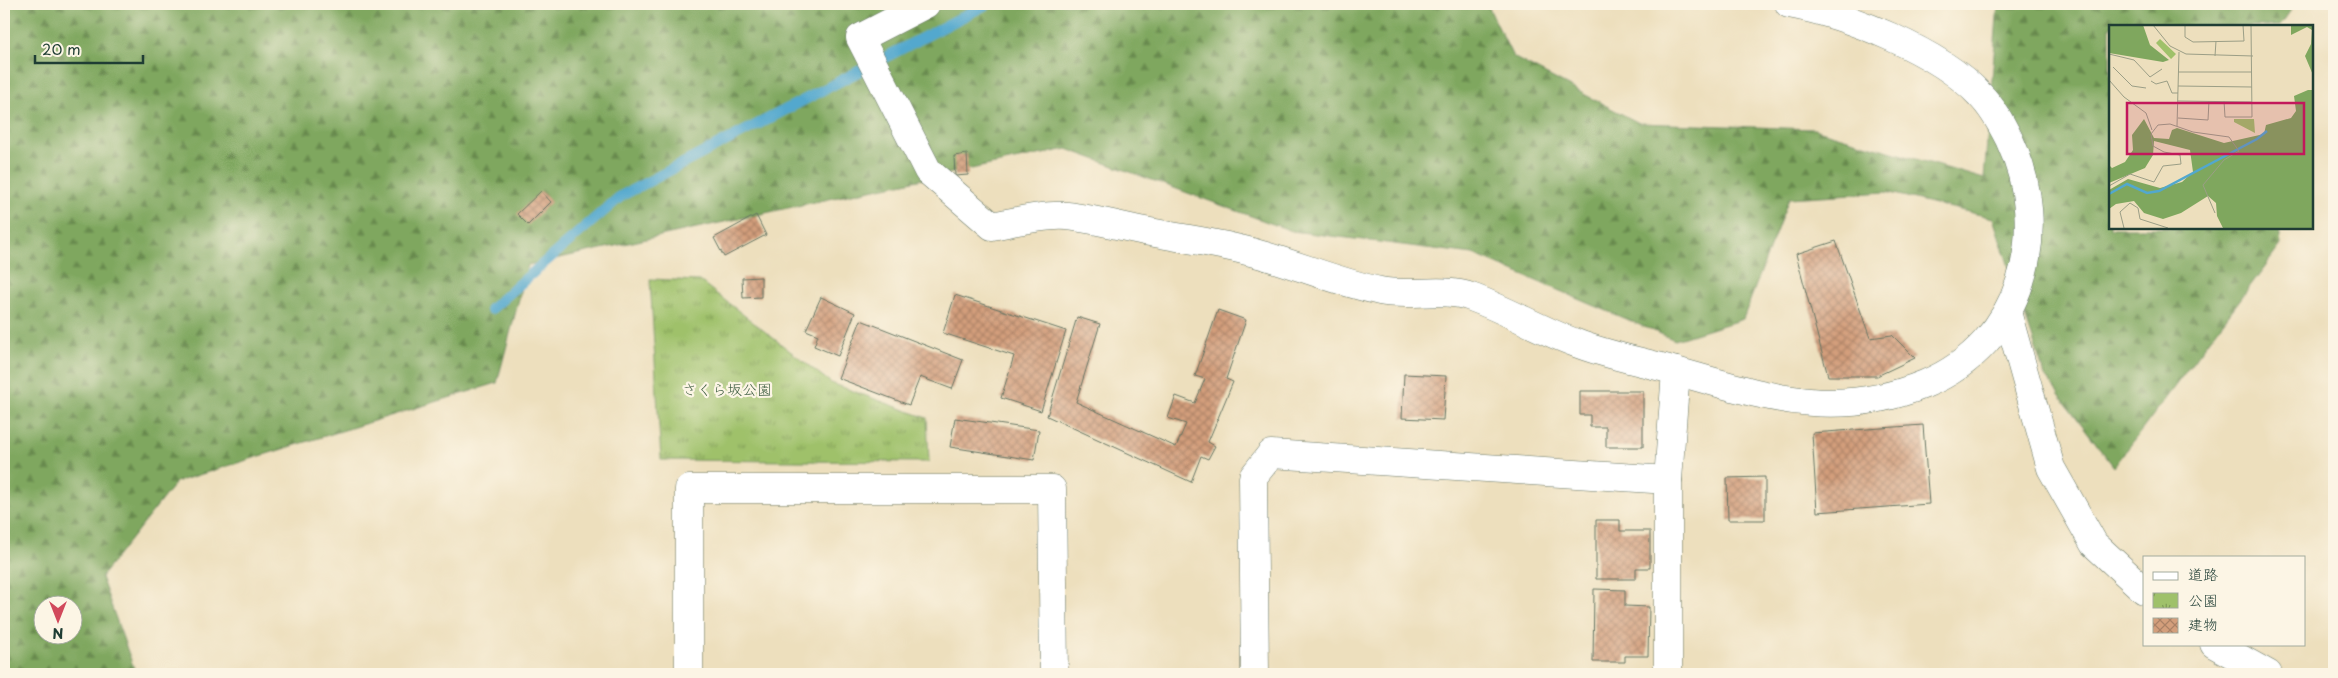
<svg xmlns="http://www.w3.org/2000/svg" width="2338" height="678" font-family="'Playpen Sans','Klee One',sans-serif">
<defs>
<pattern id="forest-firs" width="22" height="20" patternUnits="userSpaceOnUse" patternTransform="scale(1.25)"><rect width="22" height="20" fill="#7fa75e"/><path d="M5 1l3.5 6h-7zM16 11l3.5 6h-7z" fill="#67894e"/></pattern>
<pattern id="park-tufts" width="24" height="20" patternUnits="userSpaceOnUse" patternTransform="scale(1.25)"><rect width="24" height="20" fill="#9fc16a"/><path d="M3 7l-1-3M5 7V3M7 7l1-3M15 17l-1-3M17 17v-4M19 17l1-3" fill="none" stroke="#819e58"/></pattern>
<pattern id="building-cross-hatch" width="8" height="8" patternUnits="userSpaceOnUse" patternTransform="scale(1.25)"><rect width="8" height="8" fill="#d39e7b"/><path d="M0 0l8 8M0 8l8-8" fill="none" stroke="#ab8266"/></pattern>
</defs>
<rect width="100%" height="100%" fill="#fcf5e5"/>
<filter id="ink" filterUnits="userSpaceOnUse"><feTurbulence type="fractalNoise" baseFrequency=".02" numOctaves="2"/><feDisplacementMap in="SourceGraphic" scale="10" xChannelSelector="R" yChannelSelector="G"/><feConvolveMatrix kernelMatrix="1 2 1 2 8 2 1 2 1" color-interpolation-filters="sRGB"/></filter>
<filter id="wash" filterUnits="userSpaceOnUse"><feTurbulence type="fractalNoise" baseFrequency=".0096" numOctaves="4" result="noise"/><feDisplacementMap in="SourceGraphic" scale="20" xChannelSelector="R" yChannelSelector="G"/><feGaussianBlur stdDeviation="1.12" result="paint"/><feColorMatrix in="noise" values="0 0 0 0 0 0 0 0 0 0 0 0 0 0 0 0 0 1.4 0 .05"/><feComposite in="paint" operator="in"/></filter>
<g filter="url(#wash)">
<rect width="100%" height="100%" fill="#eddfbd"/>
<path fill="url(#forest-firs)" stroke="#4f7249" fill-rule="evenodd" d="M4,4H1487L1513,57L1639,123L1814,129L1984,179L1998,4H2295L2280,26H2110V228H2279L2281,245L2114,467L2045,376L1993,218L1886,192L1789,198L1743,319L1675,340L1473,254L1292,231L1067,149L861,192L528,265L497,383L176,482L101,577L136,674H4ZM42,606H72V636H42Z"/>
<path fill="url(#park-tufts)" stroke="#5f7f4f" d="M650,279L700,281L831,383L927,418L929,462L661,460Z"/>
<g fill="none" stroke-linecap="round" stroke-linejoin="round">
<path stroke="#52a8ce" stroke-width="11" d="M491,309L621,196L987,4"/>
</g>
<g id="blocks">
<g fill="url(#building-cross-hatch)">
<path d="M967,154L968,175L955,176L954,156Z"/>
<path d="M541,191L551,202L528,225L517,214Z"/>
<path d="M756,215L766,235L724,257L714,238Z"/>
<path d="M1836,241L1870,338L1892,335L1915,358L1877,376H1828L1796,254Z"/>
<path d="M761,277V297L743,298L742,278Z"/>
<path d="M955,295L1066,331L1041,411L1001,398L1014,356L943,333Z"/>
<path d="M821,297L855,313L838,356L814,346L818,335L806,330Z"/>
<path d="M1218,310L1246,320L1226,379L1233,382L1208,442L1215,446L1208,459L1201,456L1191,482L1047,416L1077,317L1100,324L1076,402L1176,447L1186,424L1168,418L1176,396L1195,403L1205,379L1195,376Z"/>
<path d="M861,320L963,360L952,389L920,377L909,405L838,378Z"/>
<path d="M1404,374L1446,376L1443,420L1402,418Z"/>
<path d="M1580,391H1643V447H1606V427H1590V415H1580Z"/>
<path d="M955,418L1039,430L1034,460L950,447Z"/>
<path d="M1923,425L1929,504L1817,512L1812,433Z"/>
<path d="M1765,477V520H1728L1727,478Z"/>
<path d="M1596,520H1620V531H1650V568H1636V579H1596Z"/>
<path d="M1594,589L1625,590V606L1649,607L1648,656H1625V662H1593Z"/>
<path d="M1695,670L1750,671V674H1695Z"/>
</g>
</g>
</g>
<g filter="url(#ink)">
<use href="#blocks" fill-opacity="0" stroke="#677664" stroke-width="1"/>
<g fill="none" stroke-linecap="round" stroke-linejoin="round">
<g stroke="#677664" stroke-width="29">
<g id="street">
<path d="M926,4L860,38L928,171L992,226C1014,222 1045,214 1067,216C1095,219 1123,227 1150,232C1185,239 1221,243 1255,253C1296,264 1337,282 1380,291C1408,297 1444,287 1471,297C1507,310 1540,330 1576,343C1606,355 1640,361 1672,370C1762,395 1832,422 1925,384C2023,343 2053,232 2009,139C2001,123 1993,108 1980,95C1939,51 1848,15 1789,4"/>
<path d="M2007,312L2051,468L2094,544L2144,590"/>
<path d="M2214,644L2268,674"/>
<path d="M689,674V489H1052L1054,674"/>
<path d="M1255,674L1253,477L1271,454L1668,480"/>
<path d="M1668,674V480L1676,371"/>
</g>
</g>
<use href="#street" stroke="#fff" stroke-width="28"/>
</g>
</g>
<g text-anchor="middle" stroke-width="4.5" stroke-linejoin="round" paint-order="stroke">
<g font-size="15" fill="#3f5e42" stroke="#fcf5e5">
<text x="727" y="395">さくら坂公園</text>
</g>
</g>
<g transform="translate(2109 25)">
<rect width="204" height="204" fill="#eddfbd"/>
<path d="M0,0H34L41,20L60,35L54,37L0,28ZM182,0H204V50L196,31L202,19L203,5L198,2L182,10ZM199,65H204V203H114L108,191L107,178L99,171L72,188L54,194L35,188L25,176L7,179L0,184V165L19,154L51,163L73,157L84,147L81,125L45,116L44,130L36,143L0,158V140L3,143L16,137L24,125L23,110L35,94L45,113L60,114L63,105L68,103L115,118L155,109L157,100L182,93L187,86L185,71Z" fill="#7fa75e"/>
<path d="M51,14L67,29L62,34L47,18ZM125,94H145L146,108L125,97Z" fill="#9fc16a"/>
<path fill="none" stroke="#52a8ce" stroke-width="2.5" d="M0,169L18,159L38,168L50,166L148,114L158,106"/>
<path fill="none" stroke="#9b9e86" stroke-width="1" d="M44,0L61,21L77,29L144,31M76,0V12L84,17L135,16L134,0M76,0H118M0,29L25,35L41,52L53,44M106,31L107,16M4,42L23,61L37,63M69,47H143M0,55L15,72L37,88L43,105M42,56L47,59L58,56L63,68H69M69,61L143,62M69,76L143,77M115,76L116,92H143L142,0M69,93L99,95L100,76M68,101L70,27M0,161L21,149L45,157L54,141L72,139L71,130L55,127L44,121L42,109L49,100L61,99L84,107L120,112L130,126L115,135L94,160L106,188M15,203L11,187L21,178L29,183L31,194L59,203"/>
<path fill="#c2185b" fill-opacity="0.15" stroke="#c2185b" stroke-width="2.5" d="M18,78H195V129H18Z"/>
<rect width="204" height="204" fill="none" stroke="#1f3d34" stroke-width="2.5"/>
</g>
<rect width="2338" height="678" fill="none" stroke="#fcf5e5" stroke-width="20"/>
<rect x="2143" y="556" width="162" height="90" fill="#fcf5e5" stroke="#a4ab9e"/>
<rect x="2153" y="572" width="25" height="8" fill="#ffffff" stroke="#a4ab9e"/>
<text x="2188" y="580" font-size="15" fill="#1f3d34">道路</text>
<rect x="2153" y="593" width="25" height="15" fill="url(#park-tufts)" stroke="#a4ab9e"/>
<text x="2188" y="606" font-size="15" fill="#1f3d34">公園</text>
<rect x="2153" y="618" width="25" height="15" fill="url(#building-cross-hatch)" stroke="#a4ab9e"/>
<text x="2188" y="630" font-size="15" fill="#1f3d34">建物</text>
<g transform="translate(58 620) rotate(180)"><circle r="24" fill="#fcf5e5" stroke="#a4ab9e"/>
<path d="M0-4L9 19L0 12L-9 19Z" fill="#d1495b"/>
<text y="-8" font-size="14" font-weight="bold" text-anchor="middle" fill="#1f3d34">N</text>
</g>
<path d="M35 55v8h108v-8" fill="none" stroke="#1f3d34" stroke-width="2.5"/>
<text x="42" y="55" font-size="15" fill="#1f3d34" stroke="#fcf5e5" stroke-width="4" paint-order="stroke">20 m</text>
</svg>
